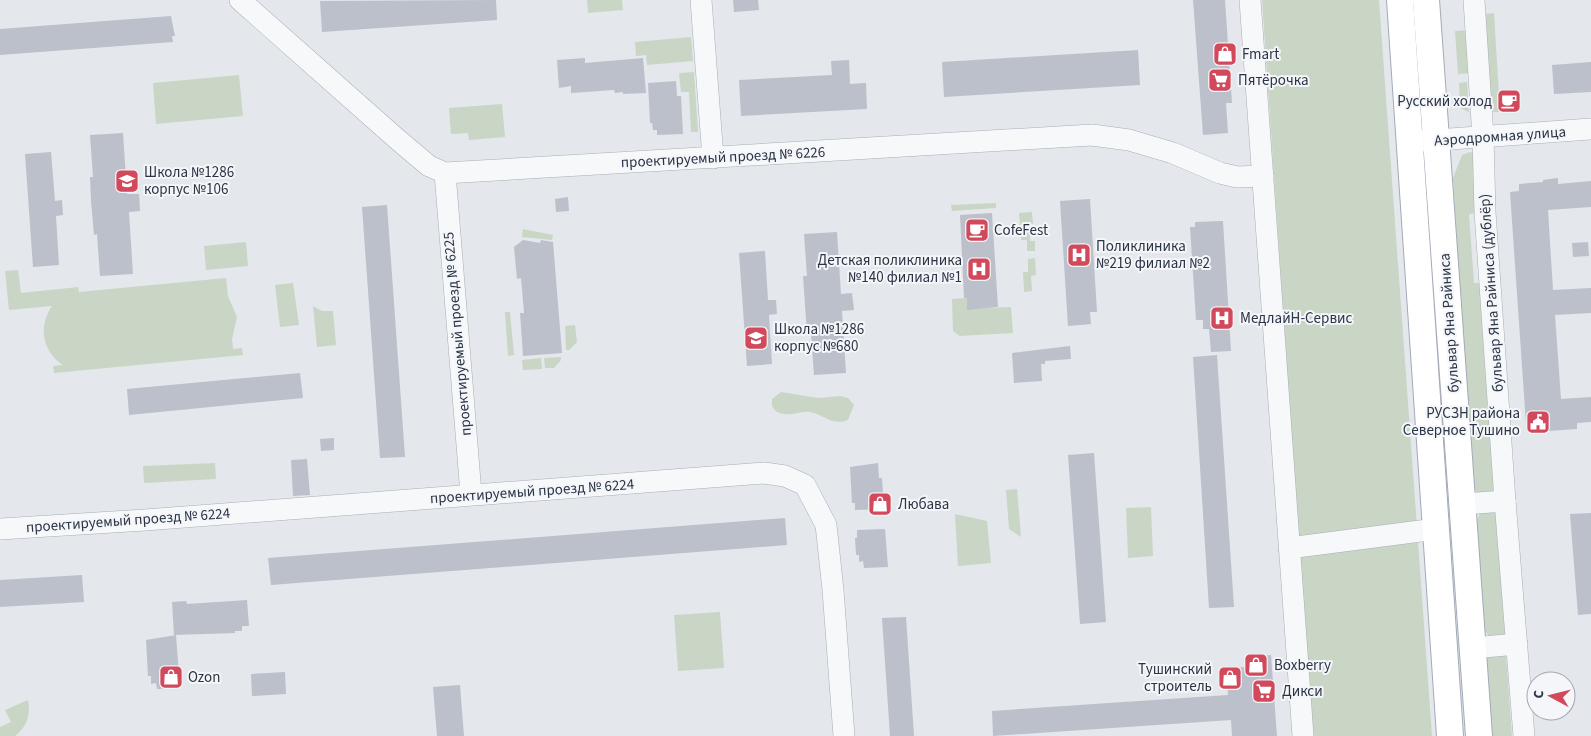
<svg xmlns="http://www.w3.org/2000/svg" width="1591" height="736" font-family="'Source Sans 3',sans-serif">
<rect width="100%" height="100%" fill="#e4e7ec"/>
<g fill="#c9d6c5">
<path d="M587,0H622L623,10L588,13Z"/>
<path d="M1262,0H1379L1432,736H1312Z"/>
<path d="M1494,13L1500,112H1488L1482,14Z"/>
<path d="M1470,30L1473,73L1458,74L1455,31Z"/>
<path d="M691,37L693,61L647,65L646,55L636,56L635,42Z"/>
<path d="M694,72L698,132H691L689,92H681L679,73Z"/>
<path d="M239,75L243,116L156,124L153,83Z"/>
<path d="M1467,82L1469,112L1460,108L1459,83Z"/>
<path d="M502,104L505,137L469,140L468,133L451,134L449,108Z"/>
<path d="M1470,152L1474,153L1479,213L1469,214L1474,283H1484L1497,488L1492,495L1483,497L1476,491L1471,482L1453,178L1462,155Z"/>
<path d="M996,203V208L952,211L951,205Z"/>
<path d="M1032,212L1033,224L1020,225L1019,213Z"/>
<path d="M523,229L553,235L552,240L522,237Z"/>
<path d="M1030,231V241H1035V251H1027V240H1021V232Z"/>
<path d="M246,242L248,266L206,270L204,246Z"/>
<path d="M1035,258L1036,275L1031,276L1032,291L1024,292L1023,272H1028V259Z"/>
<path d="M18,270L21,293L78,287L79,292L226,278L228,296L237,317L232,339L233,349L242,348L243,355L54,373L53,366L63,365C42,351 38,326 52,306L9,310L5,271Z"/>
<path d="M293,283L299,325L280,327L275,285Z"/>
<path d="M967,298L968,309L1011,307L1013,333L960,336L953,331L952,299Z"/>
<path d="M313,306L322,311H333L336,345L317,347Z"/>
<path d="M505,312H510L514,355L508,356Z"/>
<path d="M575,325L577,342L569,350H566L565,326Z"/>
<path d="M561,357V360L554,368H545L544,358Z"/>
<path d="M541,358L542,369L523,370L522,360Z"/>
<path d="M781,392L818,398L840,396L848,398L854,405L848,420C833,426 825,416 811,412C801,410 791,417 780,413C776,412 774,410 772,405V399Z"/>
<path d="M215,463L216,479L144,483L143,466Z"/>
<path d="M1017,489L1021,537L1009,529L1006,490Z"/>
<path d="M1151,507L1153,556L1128,558L1126,508Z"/>
<path d="M1498,512L1506,637L1491,639L1483,628L1475,525L1480,513Z"/>
<path d="M955,514L987,521L991,563L958,566Z"/>
<path d="M720,612L724,668L678,671L674,615Z"/>
<path d="M1490,653L1512,656H1506L1512,736H1492L1486,662Z"/>
<path d="M28,700C31,714 27,727 15,736H0V727L11,722L5,710Z"/>
</g>
<g fill="#bbc0ca">
<path d="M496,0L497,20L322,32L320,1Z"/>
<path d="M733,0H758L759,10L734,12Z"/>
<path d="M1193,0H1225L1232,103H1226L1228,133L1203,135Z"/>
<path d="M171,16L175,36H172L173,42L0,55V29Z"/>
<path d="M1138,50L1140,85L944,97L942,62Z"/>
<path d="M585,58V63L643,58L646,93L623,94V92L615,93L614,90L571,93V86L559,88L557,60Z"/>
<path d="M849,60L850,84L866,83L867,109L741,116L739,80L832,75L831,61Z"/>
<path d="M1591,62V92L1554,94L1552,65Z"/>
<path d="M676,81L677,96H681L683,134L657,135V130H653L652,123H650L648,83Z"/>
<path d="M123,133L127,194H139L140,211L129,212L133,274L100,276L97,234L94,235L91,201L90,177H93L90,135Z"/>
<path d="M51,152L55,201L62,200L63,215L56,216L59,265L33,267L25,154Z"/>
<path d="M1558,178V184L1591,181V207L1548,210L1553,290L1591,288V313L1555,315L1561,399L1591,397V422L1577,423V429L1549,431L1548,428H1537V423L1526,424L1510,192L1519,191V184L1543,182V180Z"/>
<path d="M568,197L569,211L556,212L555,199Z"/>
<path d="M1090,199L1097,312H1090L1091,324L1068,326L1060,201Z"/>
<path d="M387,205L405,457L380,458L362,207Z"/>
<path d="M992,213L998,307L967,310V298H964L960,215Z"/>
<path d="M1223,221L1231,351L1211,352L1209,329H1203V320H1196L1190,227H1195V222Z"/>
<path d="M837,232L841,294L852,293L854,310L842,311L846,373L814,375L811,333L807,334L803,276H807L804,234Z"/>
<path d="M523,240L540,243L541,240L553,242L562,353L523,356L520,313H524L521,278L517,279L514,247Z"/>
<path d="M1588,242L1589,256L1573,257L1572,243Z"/>
<path d="M765,251L768,300H776L777,314L769,315L772,364L747,366L739,253Z"/>
<path d="M1070,346L1071,359L1045,361V364H1041L1042,381L1014,383L1012,353Z"/>
<path d="M1217,355L1234,607L1209,608L1193,357Z"/>
<path d="M300,373L303,398L129,415L127,389Z"/>
<path d="M334,438V450L321,451L320,439Z"/>
<path d="M1094,453L1106,622L1080,624L1068,455Z"/>
<path d="M307,459L310,495L293,496L291,460Z"/>
<path d="M878,463L879,478H882L884,509L855,510V503H852L850,467Z"/>
<path d="M1591,513V614L1578,615L1570,514Z"/>
<path d="M785,518L787,545L271,585L268,558Z"/>
<path d="M885,529L888,567L864,568L863,561L859,562V555H856L855,538H857V530Z"/>
<path d="M82,575L84,602L0,607V580Z"/>
<path d="M247,600L249,626H242V631H235V633L174,635L172,602L186,601L187,604Z"/>
<path d="M906,617L914,736H890L882,618Z"/>
<path d="M176,635L180,688L157,689L156,683L151,684V676H148L146,640Z"/>
<path d="M1271,655L1277,736H1232L1231,720L993,736L992,711L1228,695L1226,668L1250,667L1249,657Z"/>
<path d="M285,672L286,694L252,696L251,674Z"/>
<path d="M460,685L464,736H437L433,687Z"/>
</g>
<g fill="none" stroke-linecap="round" stroke-linejoin="round">
<g stroke="#a9aeb7" stroke-width="22">
<g id="minor">
<path d="M240,0L397,139L429,166L445,173L1092,135L1129,140L1173,153L1220,173L1237,177L1263,176"/>
<path d="M701,0L713,158"/>
<path d="M1250,0L1303,736"/>
<path d="M1474,0L1483,137L1485,212L1505,501L1524,736"/>
<path d="M1422,141L1591,129"/>
<path d="M445,173L471,494"/>
<path d="M1463,504L1505,501"/>
<path d="M0,529L145,520L764,473L785,476L805,485L826,525L833,590L844,736"/>
<path d="M1289,548L1436,529"/>
<path d="M1473,648L1517,644"/>
</g>
</g>
<g stroke="#a3abb8" stroke-width="28">
<g id="major">
<path d="M1400,0L1450,736"/>
<path d="M1426,0L1479,736"/>
</g>
</g>
<use href="#minor" stroke="#f7f8fa" stroke-width="21"/>
<use href="#major" stroke="#fff" stroke-width="26"/>
</g>
<defs>
<g id="shop-square" transform="scale(1.25)"><rect x="-9" y="-9" width="18" height="18" rx="4" fill="#d1495b" stroke="#f4f6f9"/><path d="M-5-2.5h2.3a2.7 3.5 0 0 1 5.4 0H5L5.5 6h-11ZM-1.5-2.5h3a1.5 2.3 0 0 0-3 0Z" fill="#fff"/></g>
<g id="supermarket-square" transform="scale(1.25)"><rect x="-9" y="-9" width="18" height="18" rx="4" fill="#d1495b" stroke="#f4f6f9"/><path d="M-6-5.5h2.5l.6 2H6L4.5 2H-2.5L-4.4-4H-6ZM-1.5 3.2a1.3 1.3 0 1 0 .1 0ZM3 3.2a1.3 1.3 0 1 0 .1 0Z" fill="#fff"/></g>
<g id="cafe-square" transform="scale(1.25)"><rect x="-9" y="-9" width="18" height="18" rx="4" fill="#d1495b" stroke="#f4f6f9"/><path d="M-5.5-4.5H6V0H3Q3 3.5 0 3.5H-2.5Q-5.5 3.5-5.5 0ZM3-3.2v2h1.7v-2ZM-6 4.5H4V6H-6Z" fill="#fff"/></g>
<g id="school-square" transform="scale(1.25)"><rect x="-9" y="-9" width="18" height="18" rx="4" fill="#d1495b" stroke="#f4f6f9"/><path d="M0-5L7-2L0 1L-7-2ZM-4 1L0 2.5L4 1V4Q0 6-4 4Z" fill="#fff"/></g>
<g id="hospital-square" transform="scale(1.25)"><rect x="-9" y="-9" width="18" height="18" rx="4" fill="#d1495b" stroke="#f4f6f9"/><path d="M-5-5h3v3.5h4V-5h3V5h-3V1.5h-4V5h-3Z" fill="#fff"/></g>
<g id="civic-square" transform="scale(1.25)"><rect x="-9" y="-9" width="18" height="18" rx="4" fill="#d1495b" stroke="#f4f6f9"/><path d="M-.6-6.5H3V-4.5H.6V-3L4-1V1h2V6H-6V1h2V-1L-.6-3ZM-1.2 2.5V6h2.4V2.5Z" fill="#fff"/></g>
</defs>
<g fill-rule="evenodd">
<use href="#shop-square" x="1225" y="54"/>
<use href="#supermarket-square" x="1220" y="80"/>
<use href="#cafe-square" x="1509" y="101"/>
<use href="#school-square" x="127" y="181"/>
<use href="#cafe-square" x="977" y="230"/>
<use href="#hospital-square" x="1079" y="255"/>
<use href="#hospital-square" x="979" y="269"/>
<use href="#hospital-square" x="1222" y="318"/>
<use href="#school-square" x="756" y="338"/>
<use href="#civic-square" x="1538" y="422"/>
<use href="#shop-square" x="880" y="504"/>
<use href="#shop-square" x="1256" y="665"/>
<use href="#shop-square" x="171" y="677"/>
<use href="#shop-square" x="1230" y="678"/>
<use href="#supermarket-square" x="1264" y="691"/>
</g>
<g text-anchor="middle" stroke-width="4" stroke-linejoin="round" paint-order="stroke">
<g font-size="15" fill="#2b3445" stroke="#f4f6f9" text-anchor="start">
<text x="1242" y="59">Fmart</text>
<text x="1238" y="85">Пятёрочка</text>
<text x="1492" y="106" text-anchor="end">Русский холод</text>
<text x="144" y="177">Школа №1286<tspan x="144" dy="17">корпус №106</tspan></text>
<text x="994" y="235">CofeFest</text>
<text x="1096" y="251">Поликлиника<tspan x="1096" dy="17">№219 филиал №2</tspan></text>
<text x="962" y="265" text-anchor="end">Детская поликлиника<tspan x="962" dy="17">№140 филиал №1</tspan></text>
<text x="1240" y="323">МедлайН-Сервис</text>
<text x="774" y="334">Школа №1286<tspan x="774" dy="17">корпус №680</tspan></text>
<text x="1520" y="418" text-anchor="end">РУСЗН района<tspan x="1520" dy="17">Северное Тушино</tspan></text>
<text x="898" y="509">Любава</text>
<text x="1274" y="670">Boxberry</text>
<text x="1212" y="674" text-anchor="end">Тушинский<tspan x="1212" dy="17">строитель</tspan></text>
<text x="188" y="682">Ozon</text>
<text x="1282" y="696">Дикси</text>
</g>
<g font-size="15" fill="#2b3445" stroke="#f4f6f9">
<text transform="translate(1500 136) rotate(-4)" y="5">Аэродромная улица</text>
<text transform="translate(723 157) rotate(-3)" y="5">проектируемый проезд № 6226</text>
<text transform="translate(1491 293) rotate(-94)" y="5">бульвар Яна Райниса (дублёр)</text>
<text transform="translate(1449 323) rotate(-94)" y="5">бульвар Яна Райниса</text>
<text transform="translate(457 334) rotate(-95)" y="5">проектируемый проезд № 6225</text>
<text transform="translate(532 491) rotate(-4)" y="5">проектируемый проезд № 6224</text>
<text transform="translate(128 520) rotate(-4)" y="5">проектируемый проезд № 6224</text>
</g>
</g>
<g transform="translate(1551 696) rotate(277)"><circle r="24" fill="#f4f6f9" stroke="#a4a8b1"/>
<path d="M0-4L9 19L0 12L-9 19Z" fill="#d1495b"/>
<text y="-8" font-size="14" font-weight="bold" text-anchor="middle" fill="#2b3445">С</text>
</g>
</svg>
